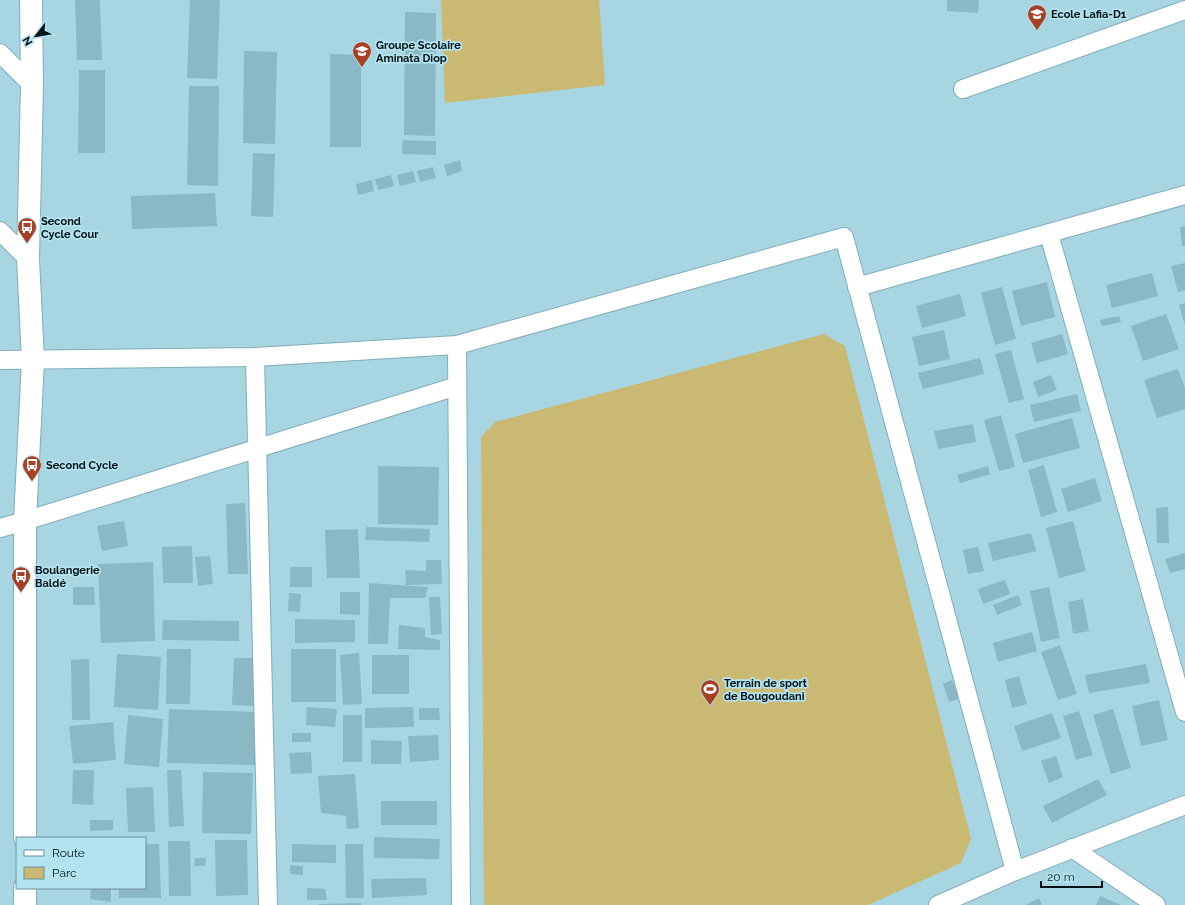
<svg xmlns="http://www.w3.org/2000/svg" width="1185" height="905" font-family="Raleway,sans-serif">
<rect width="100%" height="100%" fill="#a7d6e2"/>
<g fill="#cab973">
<path d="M441,0H599L605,85L445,103Z"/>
<path d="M824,334L845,346L971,839L961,863L868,905H484L481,437L495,422Z"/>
</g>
<g fill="#8ab8c4">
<path d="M75,0H100L102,60H77Z"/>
<path d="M190,0H220L217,79L187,78Z"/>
<path d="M947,0H979L978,13L947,11Z"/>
<path d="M405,12L436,13L435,136L404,135Z"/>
<path d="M244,51L277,52L275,144L243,143Z"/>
<path d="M330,54L361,55V147H330Z"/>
<path d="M79,70H105V153H78Z"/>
<path d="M189,86H219L218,186L187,185Z"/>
<path d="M403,140L436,141V155L402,154Z"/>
<path d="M253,153L275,154L273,217L251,216Z"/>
<path d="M460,160L462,171L447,176L444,165Z"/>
<path d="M433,167L436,178L420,182L417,171Z"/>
<path d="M413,171L416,182L400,186L397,175Z"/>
<path d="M391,175L394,186L378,190L375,179Z"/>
<path d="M372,180L374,191L358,195L356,184Z"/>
<path d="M215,193L217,226L132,229L131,196Z"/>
<path d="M1185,226V246H1182L1180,227Z"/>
<path d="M1185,263V290L1178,292L1171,266Z"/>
<path d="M1152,273L1158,296L1112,308L1106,285Z"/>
<path d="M1047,282L1055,317L1021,326L1012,291Z"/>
<path d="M1002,287L1016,339L995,345L981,293Z"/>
<path d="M960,294L966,316L922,328L916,306Z"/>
<path d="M1185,303V325L1179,305Z"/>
<path d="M1166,314L1179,349L1143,361L1131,326Z"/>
<path d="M1119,316L1121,322L1102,326L1100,320Z"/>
<path d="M944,330L950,359L919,366L912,337Z"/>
<path d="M1062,334L1068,354L1037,363L1031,343Z"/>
<path d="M1011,350L1024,399L1009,403L995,354Z"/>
<path d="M980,358L984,374L923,389L918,373Z"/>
<path d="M1178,369L1185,388V409L1157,418L1144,380Z"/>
<path d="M1051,375L1057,390L1038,397L1033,382Z"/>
<path d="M1077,394L1081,411L1034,422L1030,405Z"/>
<path d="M1001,415L1015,467L999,471L984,420Z"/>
<path d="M1072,418L1080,448L1023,463L1015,434Z"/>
<path d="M973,424L976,442L938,449L934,431Z"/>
<path d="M1044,465L1057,512L1041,517L1028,470Z"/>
<path d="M378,466L439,467L438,525L378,524Z"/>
<path d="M988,466L990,474L960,483L957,475Z"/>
<path d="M1095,478L1102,501L1068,512L1061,489Z"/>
<path d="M245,503L248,574H228L226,504Z"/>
<path d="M1168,507L1169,543H1157L1156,508Z"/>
<path d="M124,521L128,546L102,551L97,526Z"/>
<path d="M1073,521L1086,571L1059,578L1046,528Z"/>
<path d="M366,527L430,529L429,542L365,540Z"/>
<path d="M358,529L360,578H327L325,530Z"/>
<path d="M1031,533L1036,551L993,561L988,543Z"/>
<path d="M192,546L193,583H163L162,547Z"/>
<path d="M978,547L984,571L968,574L963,550Z"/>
<path d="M1185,553V569L1170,573L1165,559Z"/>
<path d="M210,556L213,584L198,586L195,557Z"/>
<path d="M426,560H441L442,584L406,585L405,570L426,571Z"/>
<path d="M153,562L155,641L101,643L98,564Z"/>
<rect x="290" y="567" width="22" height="20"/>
<path d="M1005,580L1010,594L983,604L978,589Z"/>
<path d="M369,583L428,587L425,598H390L388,644H368Z"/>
<path d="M73,587H94L95,605H73Z"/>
<path d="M1049,587L1060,638L1041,642L1030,591Z"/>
<path d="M340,592H360V615L340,614Z"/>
<path d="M289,593L301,594L300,612L288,611Z"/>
<path d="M1018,595L1022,605L997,615L993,605Z"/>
<path d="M429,597H440L442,634L431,635Z"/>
<path d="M1083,599L1089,631L1073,634L1068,602Z"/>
<path d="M295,619L355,620V642L295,643Z"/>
<path d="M163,620L239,621V641L162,640Z"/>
<path d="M399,625L425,628V637L440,640V650L398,649Z"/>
<path d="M1032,632L1037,651L998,662L993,643Z"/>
<path d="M1060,645L1077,694L1058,700L1041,652Z"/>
<path d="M167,649H191L190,704H166Z"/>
<rect x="291" y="649" width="45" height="53"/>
<path d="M359,653L362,704L343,705L340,655Z"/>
<path d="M117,654L161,657L158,710L114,707Z"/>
<rect x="372" y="655" width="37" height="39"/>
<path d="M234,658H255L253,706L232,705Z"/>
<path d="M89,659L90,720H72L71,660Z"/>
<path d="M1146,664L1150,683L1089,693L1085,675Z"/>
<path d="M1019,676L1027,704L1012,708L1005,680Z"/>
<path d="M952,680L959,699L949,702L943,684Z"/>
<path d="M1159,700L1168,740L1141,746L1132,706Z"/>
<path d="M307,707L337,709L335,727L306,725Z"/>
<path d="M413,707L414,727L365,728V708Z"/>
<path d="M419,708H439L440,720H419Z"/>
<path d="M169,709L258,712L257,765L167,763Z"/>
<path d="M1113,709L1131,768L1111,774L1093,715Z"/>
<path d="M1079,711L1093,755L1076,760L1063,716Z"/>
<path d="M1052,713L1061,738L1022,751L1014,726Z"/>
<path d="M128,715L163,719L159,767L124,764Z"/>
<rect x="343" y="715" width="19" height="47"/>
<path d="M113,722L116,760L73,764L69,726Z"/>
<rect x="292" y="733" width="19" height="9"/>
<path d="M438,735L439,760L410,762L408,736Z"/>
<path d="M371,740L402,741L401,764H371Z"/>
<path d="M311,752L312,773L291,774L289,753Z"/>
<path d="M1056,756L1063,777L1049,783L1041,761Z"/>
<path d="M73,770H94L93,805L72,804Z"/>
<path d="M167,770H181L184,826L169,827Z"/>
<path d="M203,772L253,773L251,834L202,833Z"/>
<path d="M355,774L359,828L347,829L346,816L321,813L318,776Z"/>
<path d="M1098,779L1107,795L1052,823L1043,806Z"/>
<path d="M153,787L155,832H128L126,788Z"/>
<rect x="381" y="801" width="56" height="24"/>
<path d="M90,820H113V830L90,831Z"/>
<path d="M374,837L440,839L439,859L374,858Z"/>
<path d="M215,840H247L248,895L216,896Z"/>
<path d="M168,841H190L191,896H169Z"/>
<path d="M145,844H159L161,898H119V888H145Z"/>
<path d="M292,844L336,845V863L292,862Z"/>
<path d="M345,844H363L364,898H346Z"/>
<path d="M195,858H206L205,866H194Z"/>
<path d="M290,865L303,866V875L290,874Z"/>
<path d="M426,878L427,895L372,898L371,879Z"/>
<path d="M91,888H111V902L90,899Z"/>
<path d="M307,888L325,889L327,900H307Z"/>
<path d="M1100,896L1121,905H1096Z"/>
<path d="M1039,898L1042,904L1041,905H1026Z"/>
<path d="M361,903V905H319V904Z"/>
</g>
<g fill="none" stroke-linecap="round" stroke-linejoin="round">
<g stroke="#7fadb9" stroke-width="20">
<g id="minor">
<path d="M0,53L32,85"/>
<path d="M963,89L1185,10"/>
<path d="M0,231L28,259"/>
<path d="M1049,234L1185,712"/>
<path d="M857,287L1185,195"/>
<path d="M457,345L461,905"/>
<path d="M255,357L268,905"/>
<path d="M0,360L255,357L457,345L844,237L1015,871"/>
<path d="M0,528L25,521L457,386"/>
<path d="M1072,848L1156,905"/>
<path d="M938,905L1015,871L1185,805"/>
</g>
</g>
<g stroke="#7fadb9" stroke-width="24">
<g id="tertiary">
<path d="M25,838V521L33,360L28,259L32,85L31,0"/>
<path d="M25,905V888"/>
</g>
</g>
<use href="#minor" stroke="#fff" stroke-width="18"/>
<use href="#tertiary" stroke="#fff" stroke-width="22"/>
</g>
<defs>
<g id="school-pin" transform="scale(1)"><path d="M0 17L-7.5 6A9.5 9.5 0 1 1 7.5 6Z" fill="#a94024" stroke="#b3e3ef"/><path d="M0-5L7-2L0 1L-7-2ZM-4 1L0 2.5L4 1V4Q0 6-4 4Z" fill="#fff"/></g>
<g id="bus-pin" transform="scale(1)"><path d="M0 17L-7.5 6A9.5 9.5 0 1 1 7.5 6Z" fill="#a94024" stroke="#b3e3ef"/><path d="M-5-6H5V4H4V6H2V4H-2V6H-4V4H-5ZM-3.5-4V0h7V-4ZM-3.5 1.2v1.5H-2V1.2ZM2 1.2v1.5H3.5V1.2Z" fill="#fff"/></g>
<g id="stadium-pin" transform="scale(1)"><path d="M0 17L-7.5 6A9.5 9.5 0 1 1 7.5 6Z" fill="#a94024" stroke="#b3e3ef"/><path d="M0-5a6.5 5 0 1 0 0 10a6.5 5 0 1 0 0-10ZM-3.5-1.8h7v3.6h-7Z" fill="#fff"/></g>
</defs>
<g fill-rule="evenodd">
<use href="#school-pin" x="1037" y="14"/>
<use href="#school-pin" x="362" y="51"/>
<use href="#bus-pin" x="27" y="227"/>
<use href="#bus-pin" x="32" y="465"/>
<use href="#bus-pin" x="21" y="576"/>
<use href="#stadium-pin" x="710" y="689"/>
</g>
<g text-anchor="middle" stroke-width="3.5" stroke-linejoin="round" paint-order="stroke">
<g font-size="11" font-weight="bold" fill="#021217" stroke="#b3e3ef" text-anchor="start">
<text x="1051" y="18">Ecole Lafia-D1</text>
<text x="376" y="49">Groupe Scolaire<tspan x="376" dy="13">Aminata Diop</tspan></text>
<text x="41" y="225">Second<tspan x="41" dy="13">Cycle Cour</tspan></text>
<text x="46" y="469">Second Cycle</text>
<text x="35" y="574">Boulangerie<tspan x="35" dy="13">Baldé</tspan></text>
<text x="724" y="687">Terrain de sport<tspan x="724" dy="13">de Bougoudani</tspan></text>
</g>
</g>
<rect x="16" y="837" width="130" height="52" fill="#b3e3ef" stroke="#6c8f99"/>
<rect x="24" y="850" width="20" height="6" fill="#ffffff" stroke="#6c8f99"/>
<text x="52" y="857" font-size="12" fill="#021217">Route</text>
<rect x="24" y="867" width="20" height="12" fill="#cab973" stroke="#6c8f99"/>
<text x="52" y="877" font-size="12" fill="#021217">Parc</text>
<g transform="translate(36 36) rotate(239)" stroke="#b3e3ef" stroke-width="3" paint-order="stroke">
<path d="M0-3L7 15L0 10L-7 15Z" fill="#021217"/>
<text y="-6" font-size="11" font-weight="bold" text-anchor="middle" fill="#021217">N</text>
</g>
<path d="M1041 881v6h61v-6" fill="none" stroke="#021217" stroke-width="2"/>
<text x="1047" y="881" font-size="12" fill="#021217" stroke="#b3e3ef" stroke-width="3" paint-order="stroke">20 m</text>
</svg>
